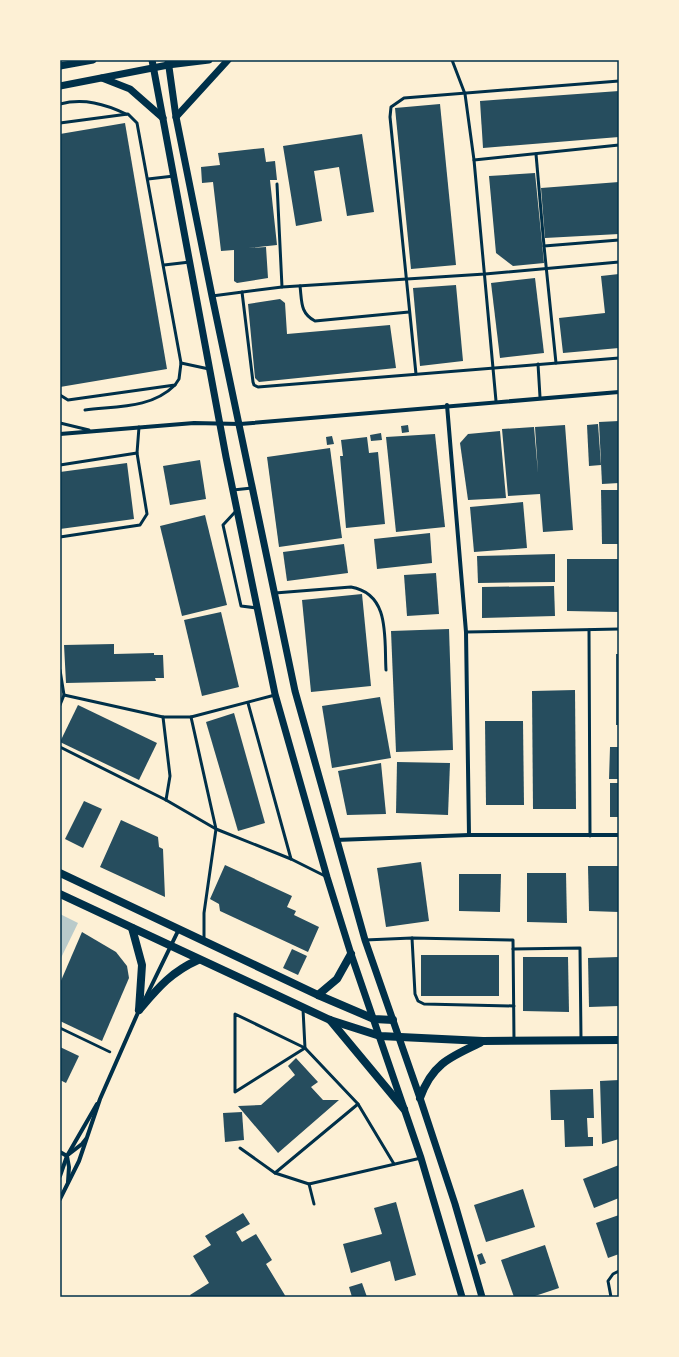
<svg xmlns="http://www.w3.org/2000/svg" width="679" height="1357" font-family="Quicksand,sans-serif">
<rect width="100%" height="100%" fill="#fdf0d5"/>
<path fill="#b9caca" d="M60,914L78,923L60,960Z"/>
<g fill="#264d5e">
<path d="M619,91V137L483,148L480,101Z"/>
<path d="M440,104L456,265L411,269L395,108Z"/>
<path d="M125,123L167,369L60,387V134Z"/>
<path d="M362,134L374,212L347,216L339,167L314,171L322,221L296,226L283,146Z"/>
<path d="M264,148L266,162L275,161L277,180H270L277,245L248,248L266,247L268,278L237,283L234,281V250L221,251L213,182L202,183L201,167L220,165L218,153Z"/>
<path d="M535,173L544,263L513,266L496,253L489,176Z"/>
<path d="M619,182V234L545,238L541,188Z"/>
<path d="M619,274V348L563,353L559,318L605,313L601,276Z"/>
<path d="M535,278L544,353L500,358L491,283Z"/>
<path d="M456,285L463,361L420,366L413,288Z"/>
<path d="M280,299L285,303L287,334L390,325L396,368L259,382L255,378L248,304Z"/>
<path d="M619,421V483L602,484L599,422Z"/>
<path d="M598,424L601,465L589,466L587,425Z"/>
<path d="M408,425L409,432L402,433L401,426Z"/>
<path d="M565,425L573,530L543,532L540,494L508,496L502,429L534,427L538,473L535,427Z"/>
<path d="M500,431L506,498L468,500L460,443L468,434Z"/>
<path d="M381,433L382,440L371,441L370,435Z"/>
<path d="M435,434L445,527L396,532L386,437Z"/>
<path d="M332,436L334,444L327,445L326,437Z"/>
<path d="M367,437L369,453L378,452L385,524L346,528L340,456H343L341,440Z"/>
<path d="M330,448L342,538L279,547L267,457Z"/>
<path d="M200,460L206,499L170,505L163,466Z"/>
<path d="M127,463L134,519L60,529V472Z"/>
<path d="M601,490H619V544H602Z"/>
<path d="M523,502L527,548L474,552L470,507Z"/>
<path d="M205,515L227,605L182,616L160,526Z"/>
<path d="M430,533L432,563L377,569L374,539Z"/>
<path d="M344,544L348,573L287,581L283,552Z"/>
<path d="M555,554V582L478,583L477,556Z"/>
<path d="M567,559H619V612L567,611Z"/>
<path d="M436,573L439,614L407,616L404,575Z"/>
<path d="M554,586L555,616L482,618V587Z"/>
<path d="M362,594L371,686L311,692L302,600Z"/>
<path d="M221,612L239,687L202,696L184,620Z"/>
<path d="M449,629L453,750L396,752L391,631Z"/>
<path d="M114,644V654L154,653V655H163L164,678H155L156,681L66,683L64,645Z"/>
<rect x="616" y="654" width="3" height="71"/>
<path d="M575,690L576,809H533L532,691Z"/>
<path d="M380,697L391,758L332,768L322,706Z"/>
<path d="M78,705L157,743L139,780L60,742Z"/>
<path d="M234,713L265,823L238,831L206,722Z"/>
<path d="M485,721H523L524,805H486Z"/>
<path d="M610,747H619V779H609Z"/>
<path d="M397,762L450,763L448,815L396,813Z"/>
<path d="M381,763L386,814L347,815L338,771Z"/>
<rect x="610" y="783" width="9" height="34"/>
<path d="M84,801L102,809L83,848L65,839Z"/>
<path d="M121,820L158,837L159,847L163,849L165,897L100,867Z"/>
<path d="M421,862L429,921L386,927L377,868Z"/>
<path d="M225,865L292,896L287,907L296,911L294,915L319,927L308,952L220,911L219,904L210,899Z"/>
<path d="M588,866H619V912L589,911Z"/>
<path d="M527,873H566L567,923L527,922Z"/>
<path d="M459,874H501L500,912L459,911Z"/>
<path d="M82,932L116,952L127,966L129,978L102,1041L60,1021V983Z"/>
<path d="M292,949L307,956L298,975L283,968Z"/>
<rect x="421" y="955" width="78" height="41"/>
<path d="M523,957H568L569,1012L523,1011Z"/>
<path d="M619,957V1006L589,1007L588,958Z"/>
<path d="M60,1047L79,1056L66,1083L60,1080Z"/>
<path d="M296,1058L318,1082L311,1087L323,1100H339L278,1153L238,1106L261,1105L295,1075L288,1066Z"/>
<path d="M619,1080V1139L602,1144L600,1081Z"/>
<path d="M593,1089L594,1118H587L588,1137H593V1146L565,1147L564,1120H551L550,1090Z"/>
<path d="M242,1112L244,1140L225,1142L223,1113Z"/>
<path d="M619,1165V1198L594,1208L583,1179Z"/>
<path d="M523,1189L535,1227L486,1242L474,1205Z"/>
<path d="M396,1202L416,1275L395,1281L390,1261L351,1273L343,1244L382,1234L374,1208Z"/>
<path d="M243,1213L250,1224L236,1232L242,1242L256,1234L272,1260L266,1264L286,1297H191L190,1295L209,1283L193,1256L211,1245L205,1236Z"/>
<path d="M619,1215V1254L608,1258L596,1223Z"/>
<path d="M545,1245L559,1288L532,1297H514L501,1260Z"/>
<path d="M482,1253L486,1263L480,1265L477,1255Z"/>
<path d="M362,1283L367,1297H352L349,1287Z"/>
</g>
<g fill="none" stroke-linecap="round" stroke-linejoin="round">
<path stroke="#003049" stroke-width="2.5" d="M60,1028L110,1052"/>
<g stroke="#003049" stroke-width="3">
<path d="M452,60L465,94L474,160L496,401"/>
<path d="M60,104C84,98 105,104 126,114"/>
<path d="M60,123L128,114L137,123L181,363L179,379L175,385L68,400L60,395"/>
<path d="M536,154L544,246"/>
<path d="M474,160L619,145"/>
<path d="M148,179L174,176"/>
<path d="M277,184L282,287"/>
<path d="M164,265L190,262"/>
<path d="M300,286C302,302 300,313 315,321L409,312"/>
<path d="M242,292L253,382L254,385L258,387L619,358"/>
<path d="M212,296L282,287L485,274L619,262"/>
<path d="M181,363L209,369"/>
<path d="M556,363L544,246L619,240"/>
<path d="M538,364L540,397"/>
<path d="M416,374L390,117L391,107L404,98L619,81"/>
<path d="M85,410C116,406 151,409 175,385"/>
<path d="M60,423L89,430"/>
<path d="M137,453L139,427"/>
<path d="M60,465L137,453L147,514L140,525L60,537"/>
<path d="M233,490L252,488"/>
<path d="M236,511L223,525L241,606L257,608"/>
<path d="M275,593L351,587C391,594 384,639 386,670"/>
<path d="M589,630L590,836"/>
<path d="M466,632L619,629"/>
<path d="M60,670L64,695L60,705"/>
<path d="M64,695L163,717H191L275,695"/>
<path d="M248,703L291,859"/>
<path d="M163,717L170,776L166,800"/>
<path d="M191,717L216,829L291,859L325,876"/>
<path d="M60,747L166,800L216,829L204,913V939"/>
<path d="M412,938L415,994L418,1001L424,1004L514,1006"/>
<path d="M365,940L412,938L513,940L514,1040"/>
<path d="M513,949L580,948L581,1039"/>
<path d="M303,1009L305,1048L358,1104L394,1164"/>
<path d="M235,1014L305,1048L235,1092Z"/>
<path d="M240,1148L275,1173L309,1184L421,1158"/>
<path d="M275,1173L358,1104"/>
<path d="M309,1184L314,1204"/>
<path d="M611,1297L608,1281L613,1274L619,1271"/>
</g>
<g stroke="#003049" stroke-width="4">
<path d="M447,405L466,632L469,835"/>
<path d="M60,434L194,423L240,424L619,392"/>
<path d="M336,840L469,835H619"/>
<path d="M144,1001L179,929"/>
<path d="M60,1152L67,1156L69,1167L68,1182"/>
<path d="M69,1154L82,1144L86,1139"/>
<path d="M60,1176L67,1156L97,1104"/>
<path d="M60,1199L79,1161L100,1099L140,1008"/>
</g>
<g stroke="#003049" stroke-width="7">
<path d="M152,60L226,457L275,694L327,877L351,954L421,1158L462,1297"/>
<path d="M168,60L176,117L212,296L295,691L365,940L420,1098L455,1204L482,1297"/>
<path d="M60,66L93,60"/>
<path d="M102,78L130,89L163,118"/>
<path d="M60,86L168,65L209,60"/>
<path d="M176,117L228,60"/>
</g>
<g stroke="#003049" stroke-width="8">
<path d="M60,873L318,995L374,1019L393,1020"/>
<path d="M60,894L330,1020L380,1036L483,1041L619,1040"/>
<path d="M132,928L142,965L139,1010"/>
<path d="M318,995L337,979L351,954"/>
<path d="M139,1010C158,988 171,972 198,960"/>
<path d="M330,1020L404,1109"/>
<path d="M420,1098C432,1064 450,1057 480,1043"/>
</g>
</g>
<rect width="679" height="1357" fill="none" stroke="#fdf0d5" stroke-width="122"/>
<rect x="61" y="61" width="557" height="1235" fill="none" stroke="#003049" stroke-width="1.5"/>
</svg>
